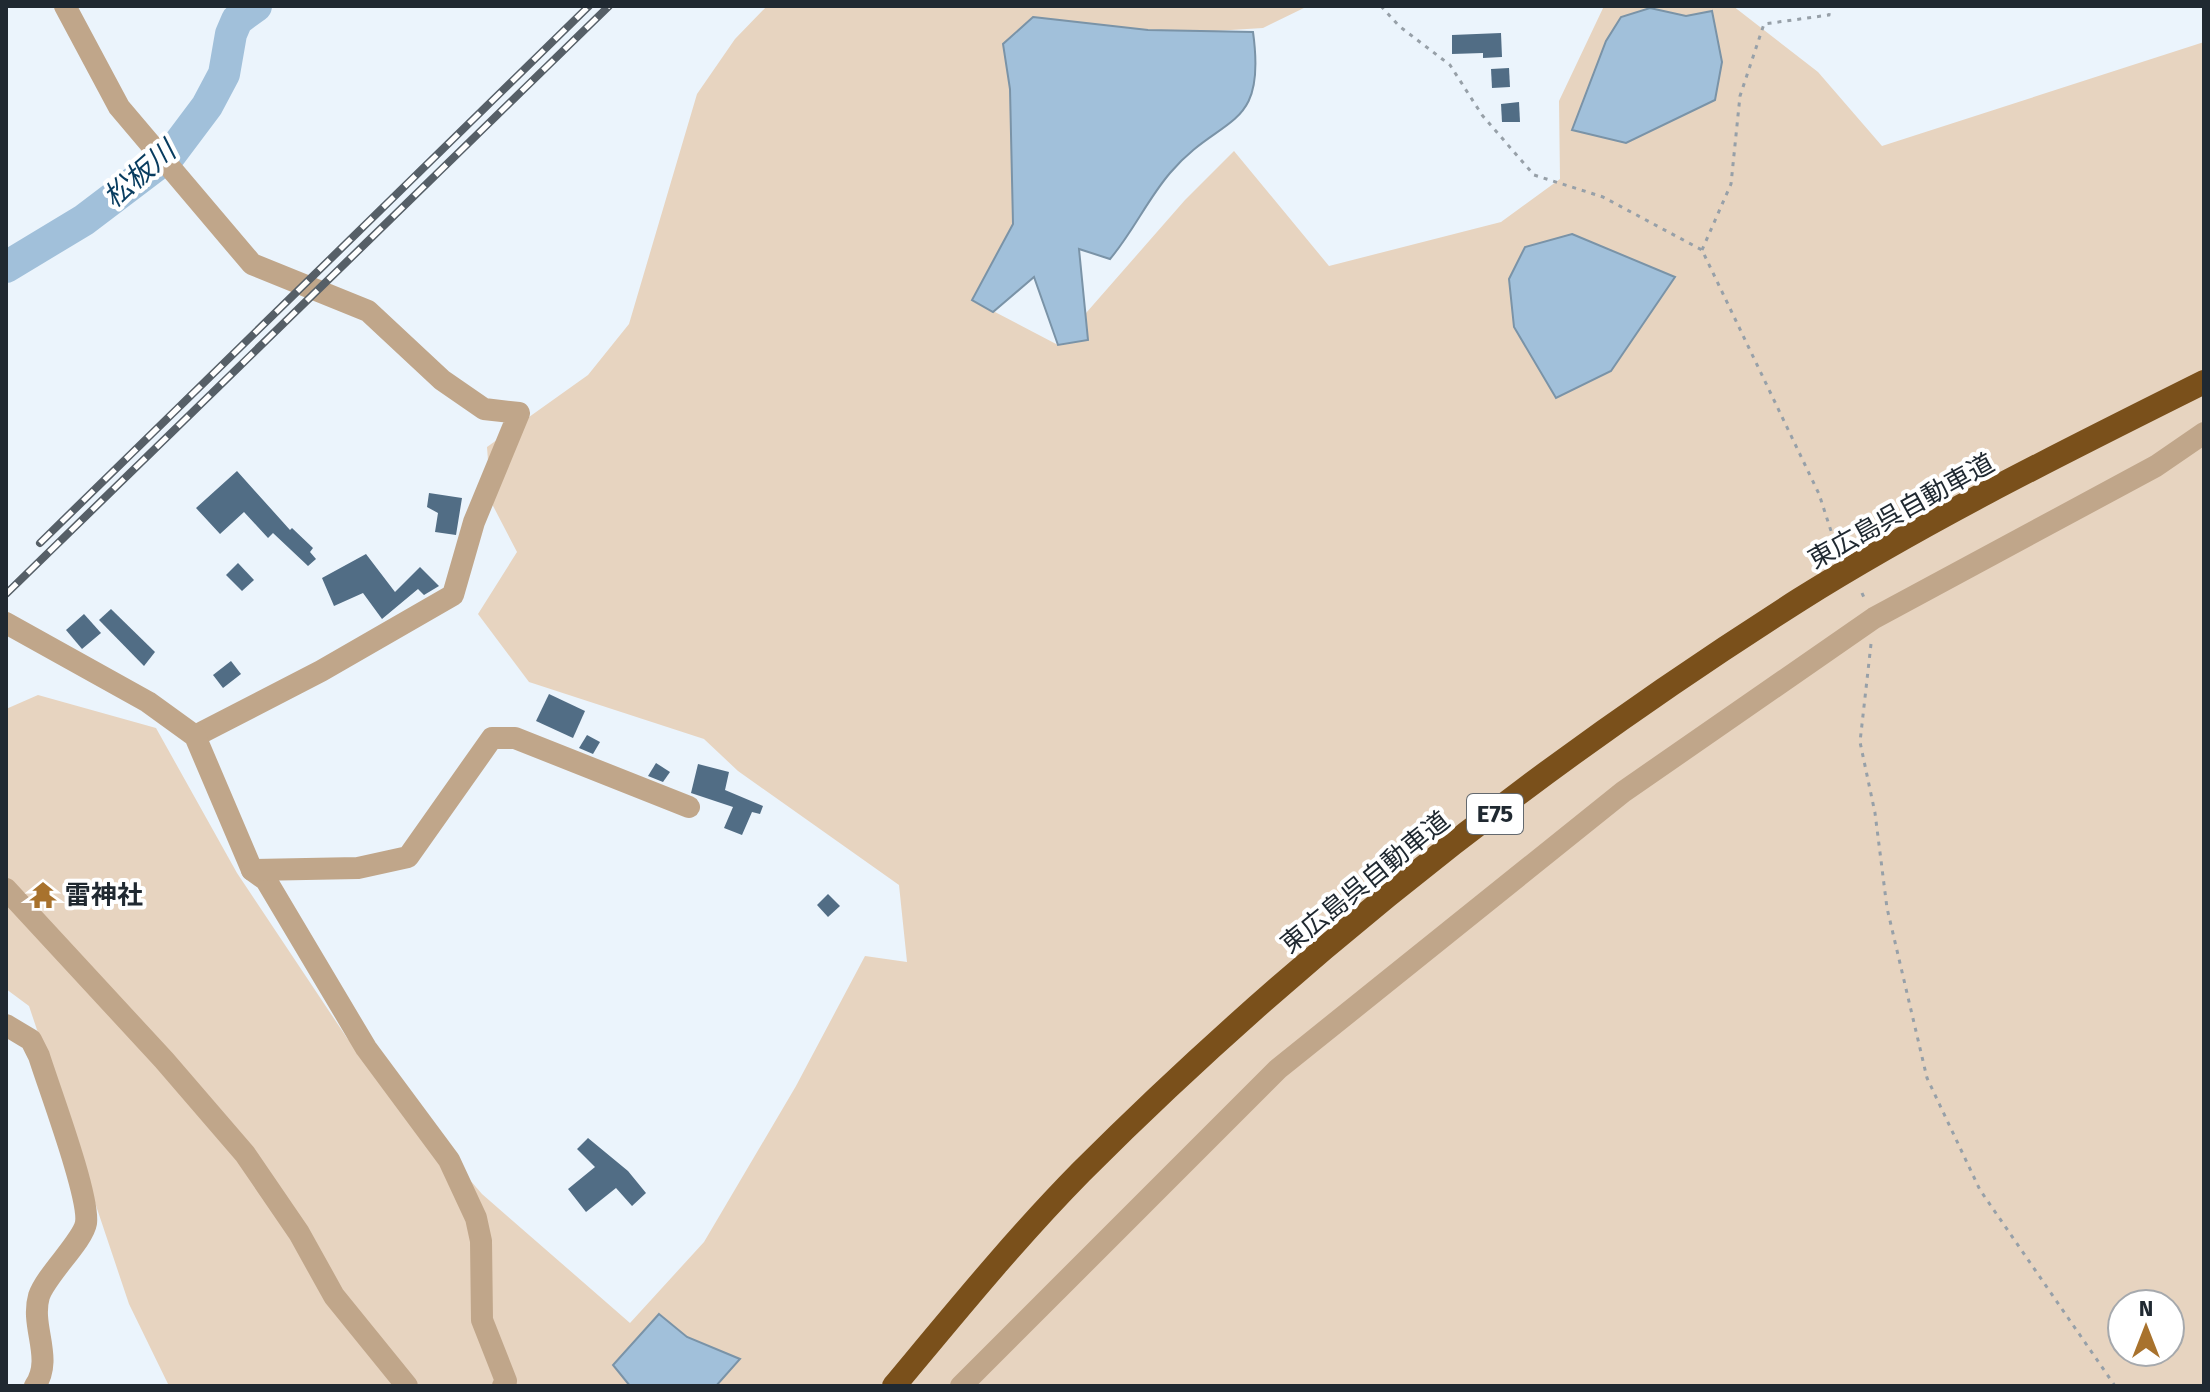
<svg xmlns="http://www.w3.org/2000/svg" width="2210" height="1392" font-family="'Fira Sans','Noto Sans JP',sans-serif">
<rect width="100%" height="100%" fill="#ebf4fc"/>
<path fill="#e7d4c0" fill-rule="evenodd" d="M767,6H1308L1263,28L1003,44L1010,89L1013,224L972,300L1058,345L1185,200L1234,151L1329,266L1501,222L1560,179L1559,101L1604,6H1733L1818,72L1882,146L2204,42V1386H169L129,1304L29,1006L6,989V709L38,695L156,728L237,873L347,1038L482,1194L630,1323L704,1242L796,1086L865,956L907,962L899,885L738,771L704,739L529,682L478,614L517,552L491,502L487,447L588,375L629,324L697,94L735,39ZM2122,1304H2170V1352H2122Z"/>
<g fill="#a1c0da" stroke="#7a93a7" stroke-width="2">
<path d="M1650,8L1686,16L1712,11L1722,62L1715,100L1626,143L1572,130L1606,41L1621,17Z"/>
<path d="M1033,17L1148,30L1253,32C1267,133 1221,113 1170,173C1147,200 1133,232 1110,259L1079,249L1088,340L1058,345L1034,277L993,312L972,300L1013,224L1010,89L1003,44Z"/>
<path d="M1572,234L1675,277L1611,371L1556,398L1514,327L1509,279L1525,247Z"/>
<path d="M659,1314L687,1337L740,1359L716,1386H630L613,1365Z"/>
</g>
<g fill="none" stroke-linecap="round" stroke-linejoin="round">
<path stroke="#a1c0da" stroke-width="32" d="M6,267L84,220L171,154L207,106L224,74L231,34L237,20L256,6"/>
</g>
<g fill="#516d85">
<path d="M1501,33L1502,57L1483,58V53L1452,54V35Z"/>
<path d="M1509,68L1510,87L1492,88L1491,69Z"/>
<path d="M1519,102L1520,122H1502L1501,104Z"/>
<path d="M237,471L290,530L292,528L313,548L310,552L316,559L308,566L273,533L268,538L244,512L220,534L196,508Z"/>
<path d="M429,493L462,498L456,535L435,532L438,513L427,507Z"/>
<path d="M366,554L395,592L420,567L439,586L424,595L418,589L382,619L363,593L334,606L322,578Z"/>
<path d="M238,563L254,580L242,591L226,575Z"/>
<path d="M111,609L155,652L144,666L99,620Z"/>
<path d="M84,614L101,633L82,649L66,630Z"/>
<path d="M231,661L241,674L223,688L213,675Z"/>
<path d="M549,694L585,711L573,738L536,721Z"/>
<path d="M587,735L600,742L593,754L579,748Z"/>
<path d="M656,763L670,772L663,782L648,776Z"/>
<path d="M698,764L729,772L725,790L763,806L760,814L752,812L742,835L724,828L733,807L691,793Z"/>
<path d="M828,894L840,906L828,917L817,905Z"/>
<path d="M588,1138L628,1171L646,1193L632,1206L616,1188L586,1212L568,1189L595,1167L577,1149Z"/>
</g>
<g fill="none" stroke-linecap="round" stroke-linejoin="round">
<g stroke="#97a0a8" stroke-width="3" stroke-dasharray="4 6" stroke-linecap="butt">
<path d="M1381,6L1399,26L1450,65L1482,115L1534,175L1603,197L1702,250L1819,494L1832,534"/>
<path d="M1702,250L1731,184L1740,96L1764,24L1829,15L1830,6"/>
<path d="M1862,593L1866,602"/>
<path d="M1871,644L1860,742L1875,813L1887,908L1927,1078L1980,1190L2115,1386"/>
</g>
<g stroke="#c0a68a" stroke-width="22">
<path d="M65,6L119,107L252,264L368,311L442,380L484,409L519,413L474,522L453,595L321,671L195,736"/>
<path d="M6,623L148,702L195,736L252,870L266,880L366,1048L449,1160L476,1218L481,1241L482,1320L506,1381L503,1386"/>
<path d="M252,870L358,868L408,857L492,738H515L689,807"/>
<path d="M6,889L164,1060L245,1154L299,1233L334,1296L407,1386"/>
<path d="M6,1025L31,1040L39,1056C49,1088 90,1197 86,1223C83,1241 46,1275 39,1296C30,1327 54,1358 35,1386"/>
<path d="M961,1386L1278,1069L1623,792L1874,618L2156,466L2204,433"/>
</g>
<path stroke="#7a501b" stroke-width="24" d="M894,1386C954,1314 1015,1239 1081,1172C1297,956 1541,764 1799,600C1928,519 2068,450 2204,382"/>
<g stroke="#565f67" stroke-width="8">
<g id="rail">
<path d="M40,543L589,6"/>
<path d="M6,594L609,6"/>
</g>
</g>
<use href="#rail" stroke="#fff" stroke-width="5" stroke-dasharray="15" stroke-linecap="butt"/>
</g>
<defs>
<g id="temple-bare" transform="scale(2.16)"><path d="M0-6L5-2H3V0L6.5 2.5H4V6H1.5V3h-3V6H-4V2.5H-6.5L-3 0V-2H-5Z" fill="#a8722d" stroke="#fff" stroke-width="2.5" paint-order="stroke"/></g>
</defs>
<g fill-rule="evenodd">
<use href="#temple-bare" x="43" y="895"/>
</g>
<g text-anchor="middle" stroke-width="8" stroke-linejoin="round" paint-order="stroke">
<rect fill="#fff" stroke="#63696f" stroke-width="2" x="1467" y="794" width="56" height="40" rx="6"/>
<g font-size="24" font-weight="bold" fill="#202931">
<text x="1495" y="822">E75</text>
</g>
<g font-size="26" fill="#202931" stroke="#fff">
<text transform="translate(1901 511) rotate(-29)" y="9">東広島呉自動車道</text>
<text transform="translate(1365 882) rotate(-39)" y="9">東広島呉自動車道</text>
</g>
<g font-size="26" font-weight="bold" fill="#202931" stroke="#fff" text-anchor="start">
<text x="65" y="904">雷神社</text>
</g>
<g font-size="28" font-style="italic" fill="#083c5f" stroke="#fff">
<text transform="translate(139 174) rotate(-41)" y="10">松板川</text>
</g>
</g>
<rect width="2210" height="1392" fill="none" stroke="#202931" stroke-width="16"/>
<g transform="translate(2146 1328)"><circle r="38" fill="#ffffff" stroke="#a6a9ad" stroke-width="2"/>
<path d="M0-6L14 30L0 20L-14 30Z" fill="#a8722d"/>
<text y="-12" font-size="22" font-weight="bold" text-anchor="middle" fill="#202931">N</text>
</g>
</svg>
